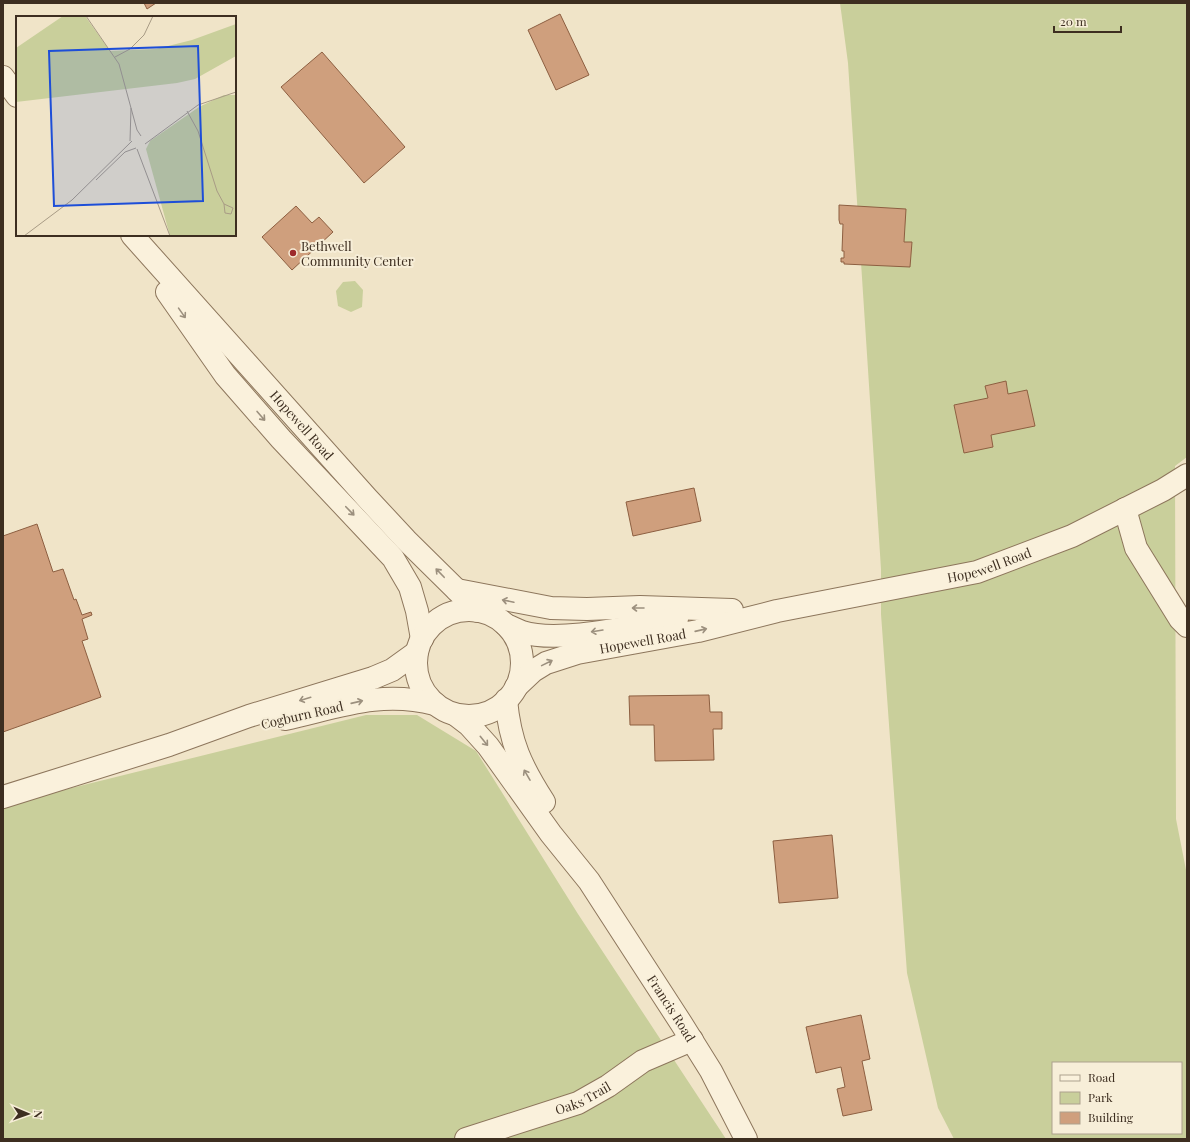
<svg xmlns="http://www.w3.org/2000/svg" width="1190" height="1142" font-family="'Playfair Display',serif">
<rect width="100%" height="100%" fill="#f0e4c8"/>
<g fill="#c9cf9b" fill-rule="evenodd">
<path d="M840,3H1187V457L1175,466L1176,819L1187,875V1139H954L938,1108L907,973L881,614V569L848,63ZM1053,1063H1181V1133H1053Z"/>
<path d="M355,281L363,290L362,307L351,312L338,306L336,291L343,282Z"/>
<path d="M366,715H417L476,751L578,914L726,1139H3V805Z"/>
</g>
<g fill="#cf9f7d" stroke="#8d5f41">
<path d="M144,3H156L147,9Z"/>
<path d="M560,14L589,75L556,90L528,30Z"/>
<path d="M322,52L405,147L364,183L281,87Z"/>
<path d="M839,205L906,209L904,242H912L910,267L844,264V262H841V258H844V251H842L843,224H840L839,220Z"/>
<path d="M296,206L312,223L319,217L333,232L292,270L262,237Z"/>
<path d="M1006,381L1008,394L1027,390L1035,426L991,435L993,447L964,453L954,405L988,398L985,386Z"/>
<path d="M694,488L701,521L633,536L626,502Z"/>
<path d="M37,524L53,572L63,569L74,600L76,599L82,615L91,612L92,615L82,619L88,639L82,641L101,697L3,732V536Z"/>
<path d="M709,695L710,712H722V729H713L714,760L655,761L654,725H630L629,696Z"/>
<path d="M832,835L838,898L779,903L773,841Z"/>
<path d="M861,1015L870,1059L862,1061L872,1110L843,1116L837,1089L845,1087L841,1067L816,1073L806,1027Z"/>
</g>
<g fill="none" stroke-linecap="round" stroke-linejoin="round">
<g stroke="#8d765c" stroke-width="24">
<g id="minor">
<path d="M3,77L17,96"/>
<path id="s1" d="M132,235L367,498L406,540L478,611"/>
<path d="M167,292L225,375L281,439L393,558L410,587L417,611L422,639"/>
<path d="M1125,509L1136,548L1180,619L1187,626"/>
<path d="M457,590L551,608L587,609L640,607L732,610"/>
<circle cx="469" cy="663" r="53"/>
<path d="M506,625C511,627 517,630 522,632C560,644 637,625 677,619"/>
<path id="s2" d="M516,687L533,671L546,663L577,653L698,631L777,611L977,572L1072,536L1163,490L1187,475"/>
<path d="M506,700C510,743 521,766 544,802"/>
<path id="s3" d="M456,715L469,725L488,746L551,834L589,881L681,1023L711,1071L746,1139"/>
<path d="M285,719C339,707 380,690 435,704"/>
<path d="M3,797L169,745L249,716L373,678L392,670L417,652"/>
<path id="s4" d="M466,1139L578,1103L608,1086L643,1061L692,1040"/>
</g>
</g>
<use href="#minor" stroke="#faf1dc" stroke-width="22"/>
</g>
<defs><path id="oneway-shaft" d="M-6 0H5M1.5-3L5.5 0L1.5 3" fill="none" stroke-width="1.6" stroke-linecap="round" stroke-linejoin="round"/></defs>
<g stroke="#9c907e">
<use href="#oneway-shaft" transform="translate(182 313) rotate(55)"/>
<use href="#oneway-shaft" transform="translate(261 416) rotate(49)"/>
<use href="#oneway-shaft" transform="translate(350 511) rotate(46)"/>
<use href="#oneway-shaft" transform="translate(440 573) rotate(-134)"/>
<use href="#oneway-shaft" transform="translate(508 601) rotate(-168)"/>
<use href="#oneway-shaft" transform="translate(638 608) rotate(180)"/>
<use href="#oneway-shaft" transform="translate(701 630) rotate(-13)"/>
<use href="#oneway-shaft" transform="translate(597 631) rotate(171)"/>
<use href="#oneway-shaft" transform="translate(547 663) rotate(-26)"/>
<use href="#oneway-shaft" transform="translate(305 699) rotate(163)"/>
<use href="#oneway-shaft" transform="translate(357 702) rotate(-13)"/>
<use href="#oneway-shaft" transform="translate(484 741) rotate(51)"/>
<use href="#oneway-shaft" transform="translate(527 775) rotate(-120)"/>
</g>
<circle fill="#9e2a2b" stroke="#f7eed8" stroke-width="1.5" cx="293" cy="253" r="4"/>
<g text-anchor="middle" stroke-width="4" stroke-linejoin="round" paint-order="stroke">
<g font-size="13" fill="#3d2e20" stroke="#f7eed8" text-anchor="start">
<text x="301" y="251">Bethwell<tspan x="301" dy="15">Community Center</tspan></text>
</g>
<g font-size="13" fill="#3d2e20" stroke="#f7eed8">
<text dy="5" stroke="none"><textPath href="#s1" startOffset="255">Hopewell Road</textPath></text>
<text dy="5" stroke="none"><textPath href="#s2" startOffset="493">Hopewell Road</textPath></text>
<text dy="5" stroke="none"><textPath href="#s2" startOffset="138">Hopewell Road</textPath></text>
<text transform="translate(302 715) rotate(-13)" y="5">Cogburn Road</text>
<text dy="5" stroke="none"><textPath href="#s3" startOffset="365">Francis Road</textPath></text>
<text dy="5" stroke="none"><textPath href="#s4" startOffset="124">Oaks Trail</textPath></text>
</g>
</g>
<g transform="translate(16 16)">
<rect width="220" height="220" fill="#f0e4c8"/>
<path d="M47,0H69L94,35L140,33L176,24L220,8V40L179,63L161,67L0,86V32ZM208,79H220V220H154L130,133L134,125L183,91Z" fill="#c9cf9b"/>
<path fill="none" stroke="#a89b85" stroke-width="1" d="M70,0L103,48L121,114L125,120M99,41L114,33L128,19L137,0M171,95L182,115L201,175L208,188L217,192L215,198L209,197L208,188M114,125L115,92M129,128L182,89L220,76M121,133L154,220M80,164L109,136L120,132M8,220L56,184L116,125"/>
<path fill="#1d4ed8" fill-opacity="0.15" stroke="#1d4ed8" stroke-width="2" d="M182,30L187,185L38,190L33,35Z"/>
<rect width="220" height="220" fill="none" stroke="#3d2e20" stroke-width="2"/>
</g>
<rect width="1190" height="1142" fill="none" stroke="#3d2e20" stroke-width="8"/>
<rect x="1052" y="1062" width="130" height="72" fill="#f7eed8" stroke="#ada18e"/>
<rect x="1060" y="1075" width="20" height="6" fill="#faf1dc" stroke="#ada18e"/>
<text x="1088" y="1082" font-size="12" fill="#3d2e20">Road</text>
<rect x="1060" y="1092" width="20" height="12" fill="#c9cf9b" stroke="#ada18e"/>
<text x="1088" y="1102" font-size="12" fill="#3d2e20">Park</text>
<rect x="1060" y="1112" width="20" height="12" fill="#cf9f7d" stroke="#ada18e"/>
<text x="1088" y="1122" font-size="12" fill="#3d2e20">Building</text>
<g transform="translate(28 1114) rotate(92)" stroke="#f7eed8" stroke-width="3" paint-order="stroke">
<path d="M0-3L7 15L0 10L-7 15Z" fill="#3d2e20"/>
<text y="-6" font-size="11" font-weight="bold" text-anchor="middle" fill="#3d2e20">N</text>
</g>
<path d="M1054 26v6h67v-6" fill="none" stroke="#3d2e20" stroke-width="2"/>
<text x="1060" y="26" font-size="12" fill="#3d2e20" stroke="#f7eed8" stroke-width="3" paint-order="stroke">20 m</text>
</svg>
